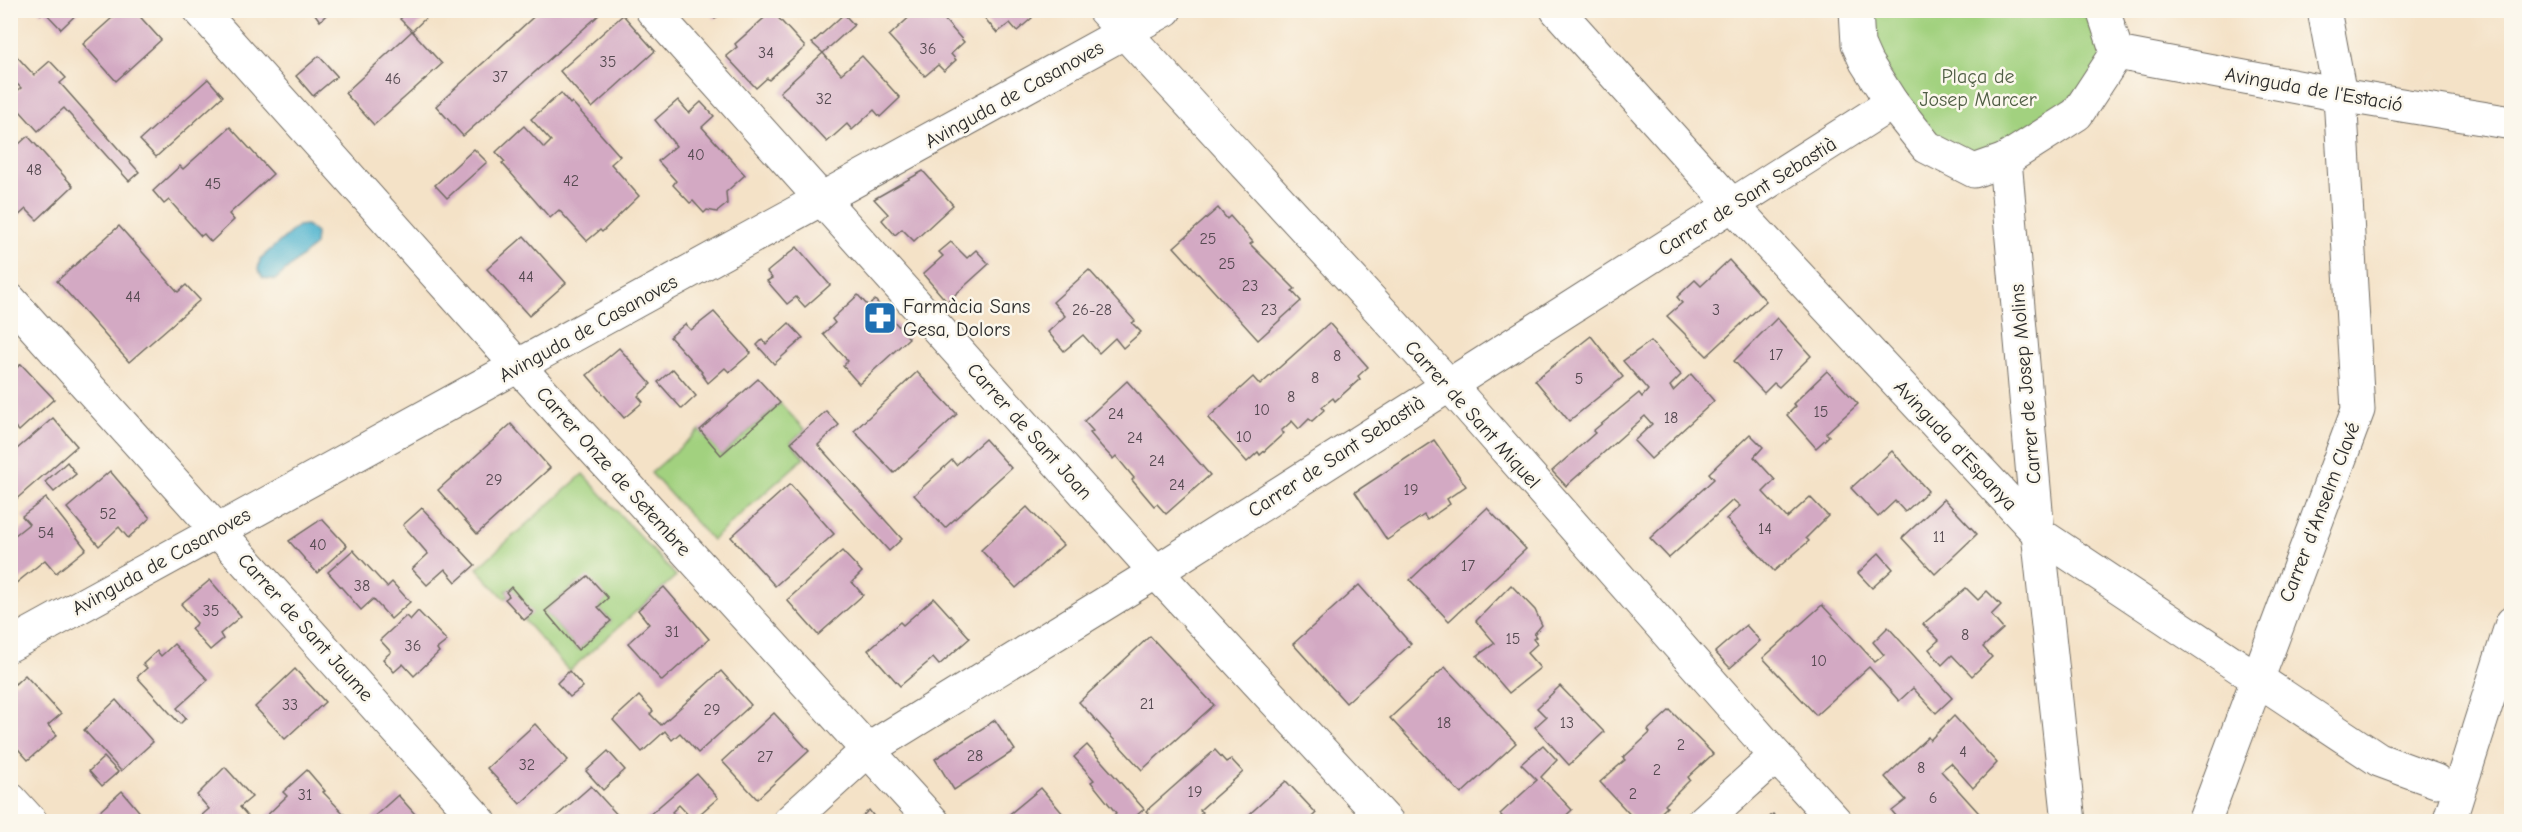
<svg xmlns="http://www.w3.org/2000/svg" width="2522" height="832" font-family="'Comic Neue',sans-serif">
<rect width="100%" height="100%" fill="#fbf7ec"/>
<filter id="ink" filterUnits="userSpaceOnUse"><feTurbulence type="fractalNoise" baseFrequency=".0167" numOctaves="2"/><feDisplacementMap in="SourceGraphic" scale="12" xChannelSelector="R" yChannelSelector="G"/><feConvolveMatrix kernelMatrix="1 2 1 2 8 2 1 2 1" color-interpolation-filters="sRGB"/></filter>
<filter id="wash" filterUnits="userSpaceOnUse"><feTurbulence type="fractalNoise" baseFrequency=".008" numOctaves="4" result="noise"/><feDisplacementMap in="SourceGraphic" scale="24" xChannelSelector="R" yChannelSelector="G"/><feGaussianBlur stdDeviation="1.35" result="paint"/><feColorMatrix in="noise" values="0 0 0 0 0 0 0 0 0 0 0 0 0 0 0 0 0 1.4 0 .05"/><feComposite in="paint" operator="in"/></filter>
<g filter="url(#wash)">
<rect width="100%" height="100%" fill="#f4e2c7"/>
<g fill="#a2d17f" stroke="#667e55" stroke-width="1.5" fill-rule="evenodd">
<path d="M1856,11H2086L2117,53L2005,160L1927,147Z"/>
<path d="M780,403L805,430L791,442L804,458L712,540L651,473L700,430L722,455Z"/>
<path d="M583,474L676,576L569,671L524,620L532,613L511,588L506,591L509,596L505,599L477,568ZM577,583L607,598L598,607L611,621L578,650L545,611Z"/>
</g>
<path fill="#50b4cf" stroke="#3e707d" stroke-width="1.5" d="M306,225L316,233L315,245L275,280L263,278L258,270L260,259L298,226Z"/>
<g id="blocks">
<g fill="#d3a9c3">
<path d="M38,10H81L61,29L44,11L41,14Z"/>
<path d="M121,10H134L161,40L116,81L83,44Z"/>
<path d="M312,10H331L320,21Z"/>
<path d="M409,10H427L430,14L412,31L400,19Z"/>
<path d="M541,10H595L599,15L463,136L436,106Z"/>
<path d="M707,10H724L715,19Z"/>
<path d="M917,10H936L964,42L951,54L956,60L944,71L938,65L925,76L889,36Z"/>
<path d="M978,10H1026L1032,18L1017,31L1010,23L997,33Z"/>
<path d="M772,11L805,47L769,80L767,78L756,88L726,56L737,47L735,44Z"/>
<path d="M844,14L854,25L823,53L812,43Z"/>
<path d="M623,15L655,51L592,108L560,71Z"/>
<path d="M412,31L442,64L374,125L345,93Z"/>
<path d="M10,49L34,75L50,61L66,78L60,83L139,172L129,181L64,108L38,131L10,100V97L21,88L10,77Z"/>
<path d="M823,53L841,74L862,56L900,98L880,117L874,110L852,130L847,124L827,142L780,92Z"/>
<path d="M319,56L337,76L313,96L296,76Z"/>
<path d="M208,79L223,96L156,157L140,140Z"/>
<path d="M561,93L570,104L572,102L620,156L611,164L639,196L602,232L600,230L587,241L559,210L550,218L502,163L505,162L496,152L524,126L544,148L551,141L531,119Z"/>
<path d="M678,100L689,113L701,102L714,116L702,127L745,175L726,192L727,204L717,212L707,210L704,213L693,201L690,203L673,185L676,181L658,161L676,146L655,120Z"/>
<path d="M230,127L273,174L229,214L234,220L211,242L204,234L201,236L169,200L164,204L153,191L180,166L183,169Z"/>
<path d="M28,136L73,186L37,220L26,209L16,218L10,212V152Z"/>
<path d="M474,149L487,162L447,198L435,185Z"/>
<path d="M923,171L953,205L914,241L902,229L895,235L882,220L888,214L874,199Z"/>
<path d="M1218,208L1227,219L1230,216L1253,242L1250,244L1295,289L1292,291L1301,301L1258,340L1174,247Z"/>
<path d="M119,226L178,292L186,285L200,300L129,362L57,281Z"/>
<path d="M524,236L566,283L529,316L487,269Z"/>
<path d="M951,242L967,258L976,250L989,264L947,302L923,274L943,256L939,252Z"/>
<path d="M797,247L830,285L805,307L796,297L787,304L767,281L772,278L767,272Z"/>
<path d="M1729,260L1766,301L1707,356L1667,316L1682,303L1677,297L1695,280L1701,286Z"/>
<path d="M1089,270L1135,321L1132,323L1141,332L1123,348L1115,338L1099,353L1083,335L1064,351L1048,332L1065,316L1053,302Z"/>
<path d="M858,295L868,306L875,300L909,338L859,384L843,366L848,361L823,334L835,323L832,319Z"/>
<path d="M714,312L751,353L729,372L725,368L708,383L701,373L702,372L670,337L685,324L691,330Z"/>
<path d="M1777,318L1811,356L1779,387L1774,383L1764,393L1734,361Z"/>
<path d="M789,323L803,338L774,364L757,345L762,340L766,344Z"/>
<path d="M1329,323L1368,367L1358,376L1360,379L1335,401L1333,398L1322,407L1324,410L1312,421L1309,419L1299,429L1292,421L1281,431L1284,433L1260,455L1258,452L1247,462L1208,418L1253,377L1260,385Z"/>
<path d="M1591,336L1623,377L1569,421L1535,380Z"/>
<path d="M1651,341L1681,375L1670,386L1673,391L1691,374L1714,401L1651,459L1634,441L1652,424L1645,416L1566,486L1552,471L1595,433L1593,431L1639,393L1642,397L1648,390L1623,361Z"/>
<path d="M619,348L651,384L638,396L643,402L624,418L587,375Z"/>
<path d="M21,364L54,399L19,431L10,422V374Z"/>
<path d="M673,369L696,396L682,409L658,382Z"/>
<path d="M1827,371L1858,404L1826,433L1829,436L1816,448L1787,415L1796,406L1793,404Z"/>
<path d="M917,372L957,414L894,473L854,431Z"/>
<path d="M758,379L780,403L721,455L700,430Z"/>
<path d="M1127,381L1210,475L1166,514L1157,504L1154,506L1132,480L1134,478L1116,456L1113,459L1101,446L1090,433L1093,431L1084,421Z"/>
<path d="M826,411L839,425L818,445L902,539L889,551L791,442Z"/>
<path d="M53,418L77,446L13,502L10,498V455Z"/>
<path d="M511,424L550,468L477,534L438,490Z"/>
<path d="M1750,434L1763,447L1754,457L1775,480L1763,492L1787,518L1810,497L1828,516L1806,538L1809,541L1774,571L1726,519L1740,506L1733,500L1669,558L1650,538L1714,479L1709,473Z"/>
<path d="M985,439L1011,468L945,528L914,495L952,460L956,465Z"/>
<path d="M1434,440L1466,486L1447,499L1450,504L1427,520L1424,515L1387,540L1355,492Z"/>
<path d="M1892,451L1928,491L1905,512L1895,501L1878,517L1851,488Z"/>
<path d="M67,462L76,474L54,492L45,482Z"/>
<path d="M110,471L150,518L128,538L119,527L99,546L67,508Z"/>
<path d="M790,484L834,534L775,586L731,537Z"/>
<path d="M46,498L86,549L56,573L45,560L10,588V539L29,524L22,516Z"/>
<path d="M1944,499L1977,534L1935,574L1902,538Z"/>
<path d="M1027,507L1063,545L1016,588L981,550Z"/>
<path d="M422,508L475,565L456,582L445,569L427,585L412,569L428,554L403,525Z"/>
<path d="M1487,508L1526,549L1449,621L1410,580Z"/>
<path d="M322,519L347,546L317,573L289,541Z"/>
<path d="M353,550L387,587L392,582L410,602L391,619L373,599L361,610L328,572Z"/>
<path d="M842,551L862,572L852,582L863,595L818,635L787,600Z"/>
<path d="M1879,553L1893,569L1872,588L1858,573Z"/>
<path d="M588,576L608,598L598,607L611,621L578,650L545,611Z"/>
<path d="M210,580L241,616L220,634L223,639L210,650L191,629L197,623L181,604Z"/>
<path d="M1359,585L1411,644L1346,703L1293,644Z"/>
<path d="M1511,585L1535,610L1542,625L1534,634L1536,637L1533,639L1537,644L1527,653L1540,668L1509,693L1477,656L1495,643L1476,621Z"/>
<path d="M511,587L533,613L524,620L505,599L509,596L506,592Z"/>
<path d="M664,587L709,639L662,681L628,643L649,624L638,610Z"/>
<path d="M1966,588L1978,600L1987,591L2001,605L1991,615L2003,629L1983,647L1992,657L1972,676L1952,655L1942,665L1929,649L1939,640L1923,624Z"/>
<path d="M934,598L970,638L939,665L933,658L900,686L868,650L900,622L903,625Z"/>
<path d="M1822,605L1875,662L1884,655L1873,642L1888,627L1952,698L1936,713L1913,688L1899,701L1869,667L1816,715L1763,658Z"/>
<path d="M418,611L447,641L437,649L439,652L414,676L403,664L394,672L383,659L391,652L380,640L406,616L410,620Z"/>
<path d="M1746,625L1760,641L1730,668L1715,652Z"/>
<path d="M1150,636L1214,705L1142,770L1079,702Z"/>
<path d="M174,644L208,680L177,708L186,718L180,724L137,677L147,668L143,664L157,651L161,656Z"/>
<path d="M1445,667L1516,743L1461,794L1390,718Z"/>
<path d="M295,669L325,702L285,739L255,707Z"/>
<path d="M569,671L583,687L570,697L557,683Z"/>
<path d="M721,671L751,705L698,753L680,733L672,740L665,731L642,752L613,720L639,696L653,711L650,714L661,725Z"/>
<path d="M25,675L61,714L48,725L57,735L28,760L10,740V683L13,681L15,684Z"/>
<path d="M1560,686L1604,732L1569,765L1535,727L1546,717L1537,708Z"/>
<path d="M116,700L153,742L121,771L84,730Z"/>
<path d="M1670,710L1713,754L1688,777L1690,780L1665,805L1667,807L1651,822H1637L1600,782L1625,760L1623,758L1650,733L1648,730Z"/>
<path d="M774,713L809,751L757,799L722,761Z"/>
<path d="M1954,716L1997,763L1973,788L1951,763L1941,771L1987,822H1901L1892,811L1906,800L1885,777L1928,737L1930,740Z"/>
<path d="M995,720L1015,750L954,790L935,759Z"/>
<path d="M535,724L568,760L520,804L487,768Z"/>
<path d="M1087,745L1144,809L1129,822H1107L1116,813L1091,782L1094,780L1074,757Z"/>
<path d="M1543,745L1557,760L1541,777L1572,810L1559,822H1507L1500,814L1537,780L1521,764Z"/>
<path d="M1215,750L1226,762L1231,759L1243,772L1200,810L1203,812L1193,822H1156L1146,811Z"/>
<path d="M608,751L625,770L603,790L586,771Z"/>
<path d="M104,757L118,772L102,786L89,771Z"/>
<path d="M225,767L252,797L240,807L253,822H208L202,815L209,809L197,795Z"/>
<path d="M307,770L325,791L323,792L346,816L340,822H260L287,796L283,792Z"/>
<path d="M697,774L718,798L693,820L679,805L672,812L681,822H641Z"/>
<path d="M1286,781L1316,813L1307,822H1244V819Z"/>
<path d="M591,786L621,819L619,822H550Z"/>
<path d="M1041,788L1070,822H1000Z"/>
<path d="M122,791L148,822H88Z"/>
<path d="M398,795L422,822H368Z"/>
<path d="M869,810L878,822H856Z"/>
<path d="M1773,814L1780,822H1764Z"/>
</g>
</g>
</g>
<g filter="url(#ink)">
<use href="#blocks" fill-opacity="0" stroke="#716b62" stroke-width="1.5"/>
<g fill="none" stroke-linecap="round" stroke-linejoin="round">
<g stroke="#716b62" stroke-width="35">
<g id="street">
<path d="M200,10L518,366L933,822"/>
<path d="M652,10L1156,572L1387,822"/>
<path d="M1104,10L1460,397L1776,756L1836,822"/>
<path d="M1557,10L1733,206L2038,533L2379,760L2436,781"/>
<path d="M1856,10L1858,44L1866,62L1892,103L1927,147L1974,171L2005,160L2077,114L2117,53"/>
<path d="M2103,10L2117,53"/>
<path d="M2117,53L2340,95L2512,123"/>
<path d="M2005,160L2038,533L2069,822"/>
<path d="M10,300L480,822"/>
<path d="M10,645L1165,10"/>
<path d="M10,799L31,822"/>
<path d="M789,822L869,749L1156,572L1892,103"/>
<path d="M1703,822L1776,756"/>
<path d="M2204,822L2358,410L2340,95L2324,10"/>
<path d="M2449,822L2512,623"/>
</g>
</g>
<use href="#street" stroke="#fff" stroke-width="33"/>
</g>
</g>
<defs>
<g id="pharmacy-square" transform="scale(1.725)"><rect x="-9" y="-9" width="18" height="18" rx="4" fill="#1f6fb2" stroke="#fbf7ec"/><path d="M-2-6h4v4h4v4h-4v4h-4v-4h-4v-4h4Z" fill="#fff"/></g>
</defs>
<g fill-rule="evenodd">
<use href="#pharmacy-square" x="880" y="318"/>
</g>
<g text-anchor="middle" stroke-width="5" stroke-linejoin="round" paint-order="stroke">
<g font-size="16" fill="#554a51">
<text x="928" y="54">36</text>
<text x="766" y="58">34</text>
<text x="608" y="67">35</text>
<text x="500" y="82">37</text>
<text x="393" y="84">46</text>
<text x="824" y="104">32</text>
<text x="696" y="160">40</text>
<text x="34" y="175">48</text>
<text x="571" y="186">42</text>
<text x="213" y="189">45</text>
<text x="1208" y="244">25</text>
<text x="1227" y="269">25</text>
<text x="526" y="282">44</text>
<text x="1250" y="291">23</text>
<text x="133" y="302">44</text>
<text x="1092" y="315">26-28</text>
<text x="1269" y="315">23</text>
<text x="1716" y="315">3</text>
<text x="1776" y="360">17</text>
<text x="1337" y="361">8</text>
<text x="1315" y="383">8</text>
<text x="1579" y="384">5</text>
<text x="1291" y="402">8</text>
<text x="1262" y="415">10</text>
<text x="1821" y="417">15</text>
<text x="1116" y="419">24</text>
<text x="1671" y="423">18</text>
<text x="1244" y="442">10</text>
<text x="1135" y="443">24</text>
<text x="1157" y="466">24</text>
<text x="494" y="485">29</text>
<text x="1177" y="490">24</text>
<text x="1411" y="495">19</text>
<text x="108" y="519">52</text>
<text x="1765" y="534">14</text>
<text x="46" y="538">54</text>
<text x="1939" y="542">11</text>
<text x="318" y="550">40</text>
<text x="1468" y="571">17</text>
<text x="362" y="591">38</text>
<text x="211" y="616">35</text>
<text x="672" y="637">31</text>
<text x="1965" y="640">8</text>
<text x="1513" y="644">15</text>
<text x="413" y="651">36</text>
<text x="1819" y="666">10</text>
<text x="1147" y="709">21</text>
<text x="290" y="710">33</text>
<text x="712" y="715">29</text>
<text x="1444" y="728">18</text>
<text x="1567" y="728">13</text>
<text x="1681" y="750">2</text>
<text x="1963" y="757">4</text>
<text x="975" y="761">28</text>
<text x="765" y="762">27</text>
<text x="527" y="770">32</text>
<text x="1921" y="773">8</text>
<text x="1657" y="775">2</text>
<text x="1195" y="797">19</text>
<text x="1633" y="799">2</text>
<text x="305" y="800">31</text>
<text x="1933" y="803">6</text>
</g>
<g font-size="20" fill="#4f5d44" stroke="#fbf7ec">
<text x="1978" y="83">Plaça de<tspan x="1978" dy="23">Josep Marcer</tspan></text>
</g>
<g font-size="20" fill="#2b2b2b" stroke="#fbf7ec">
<text transform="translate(2314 89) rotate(10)" y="7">Avinguda de l'Estació</text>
<text transform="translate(1014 94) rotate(-29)" y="7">Avinguda de Casanoves</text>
<text transform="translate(1747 196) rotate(-32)" y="7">Carrer de Sant Sebastià</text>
<text transform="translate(588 328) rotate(-29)" y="7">Avinguda de Casanoves</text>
<text transform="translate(2025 384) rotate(-95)" y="7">Carrer de Josep Molins</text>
<text transform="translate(1473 414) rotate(48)" y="7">Carrer de Sant Miquel</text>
<text transform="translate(1030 431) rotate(48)" y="7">Carrer de Sant Joan</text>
<text transform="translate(1956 445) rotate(47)" y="7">Avinguda d'Espanya</text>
<text transform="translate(1336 456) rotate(-33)" y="7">Carrer de Sant Sebastià</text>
<text transform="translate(614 471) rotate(48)" y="7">Carrer Onze de Setembre</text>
<text transform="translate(2319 512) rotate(-69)" y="7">Carrer d'Anselm Clavé</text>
<text transform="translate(161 561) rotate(-29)" y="7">Avinguda de Casanoves</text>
<text transform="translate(306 627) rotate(48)" y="7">Carrer de Sant Jaume</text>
</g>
<g font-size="20" fill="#2b2b2b" stroke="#fbf7ec" text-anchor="start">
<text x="903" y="313">Farmàcia Sans<tspan x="903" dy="23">Gesa, Dolors</tspan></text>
</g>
</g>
<rect width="2522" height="832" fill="none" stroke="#fbf7ec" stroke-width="36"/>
</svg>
